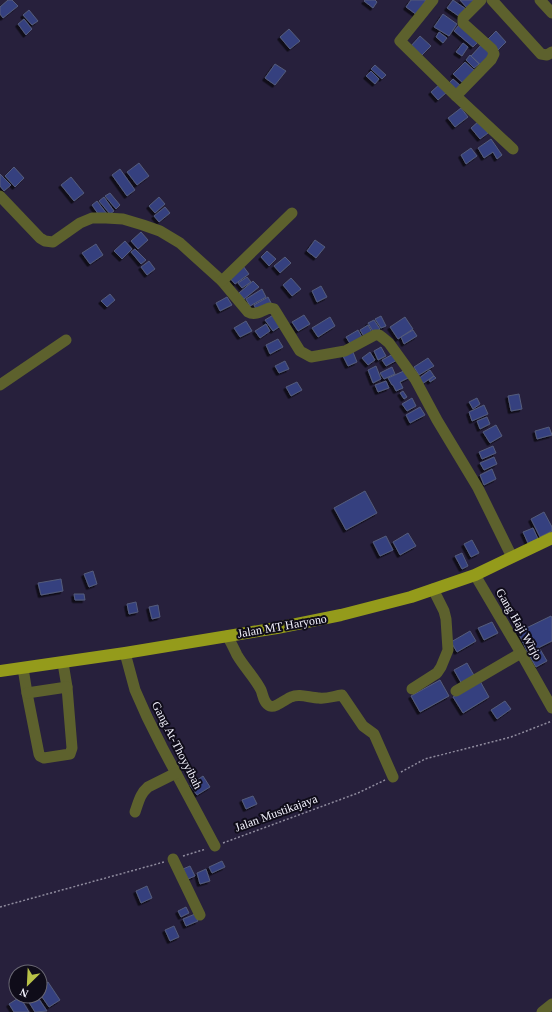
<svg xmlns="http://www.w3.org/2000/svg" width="552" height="1012" font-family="Georgia,serif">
<defs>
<filter id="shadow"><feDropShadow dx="-2.5" dy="2.5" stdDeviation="0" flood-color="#0009"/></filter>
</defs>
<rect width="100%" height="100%" fill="#27203c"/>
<g fill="#36417f" stroke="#545c7b" filter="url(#shadow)">
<path d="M8,0H12L18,6L3,18L0,14V7Z"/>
<path d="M365,0H375L377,2L373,8L364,1Z"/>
<path d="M411,0H426L417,15L406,7Z"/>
<path d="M453,0L466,9L460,17L447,8Z"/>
<path d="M460,0H476L467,8Z"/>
<path d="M29,10L38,21L32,25L23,15Z"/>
<path d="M443,14L457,24L449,36L434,27Z"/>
<path d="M24,19L32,29L26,35L18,24Z"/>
<path d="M459,25L478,42L473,47L454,31Z"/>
<path d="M289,29L300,41L290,49L280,37Z"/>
<path d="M496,31L506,42L498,50L488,39Z"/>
<path d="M439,32L447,38L443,43L436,37Z"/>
<path d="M420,36L431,46L420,57L410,47Z"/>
<path d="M463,43L468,47L462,56L456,52Z"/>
<path d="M482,44L492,53L481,65L471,56Z"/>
<path d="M470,55L479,64L474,68L466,60Z"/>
<path d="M465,62L475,71L463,83L453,74Z"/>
<path d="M275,64L286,71L275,85L265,78Z"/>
<path d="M375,65L386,75L382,79L371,69Z"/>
<path d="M371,71L379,79L375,84L366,76Z"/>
<path d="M453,79L461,86L456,92L448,84Z"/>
<path d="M440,84L447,92L438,100L431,92Z"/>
<path d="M461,108L468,117L455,127L448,118Z"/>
<path d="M479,121L488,133L480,139L471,128Z"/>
<path d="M491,139L502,155L497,159L493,152L484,158L478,148Z"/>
<path d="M471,148L477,156L466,164L461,155Z"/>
<path d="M139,163L149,176L137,185L127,172Z"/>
<path d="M14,167L24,178L15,187L5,176Z"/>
<path d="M120,169L135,190L127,196L112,175Z"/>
<path d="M0,174L11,185L4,191L0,186Z"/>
<path d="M71,177L84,193L74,201L61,185Z"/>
<path d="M110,193L120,205L116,209L105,196Z"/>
<path d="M104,197L114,211L110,214L99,201Z"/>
<path d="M159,197L165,204L155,213L149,206Z"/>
<path d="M97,201L107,214L101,218L92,205Z"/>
<path d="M165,207L170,213L159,222L154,216Z"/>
<path d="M141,232L148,240L138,249L131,241Z"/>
<path d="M315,240L325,247L316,258L307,251Z"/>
<path d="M125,241L132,249L122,259L114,251Z"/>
<path d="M96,244L103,255L90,264L82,253Z"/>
<path d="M135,249L146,260L141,264L131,252Z"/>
<path d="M267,251L276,259L269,266L261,257Z"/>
<path d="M285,257L291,263L280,273L274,266Z"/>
<path d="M149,261L155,269L147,275L141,267Z"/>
<path d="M243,266L249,274L235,284L229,277Z"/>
<path d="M247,277L251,282L242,288L238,283Z"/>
<path d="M291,278L301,289L292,296L283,285Z"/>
<path d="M253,281L259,287L244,299L239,293Z"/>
<path d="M321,286L327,297L317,302L312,291Z"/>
<path d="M262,289L266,297L250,306L246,299Z"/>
<path d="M110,294L115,300L107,307L101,301Z"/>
<path d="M227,297L232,305L220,311L216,303Z"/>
<path d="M268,297L271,303L257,311L254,305Z"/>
<path d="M275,314L282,325L273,331L265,320Z"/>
<path d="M304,315L310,324L298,331L292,322Z"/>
<path d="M381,316L386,326L381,328L375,319Z"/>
<path d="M330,317L335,326L318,337L312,328Z"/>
<path d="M405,317L413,329L398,339L390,327Z"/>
<path d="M374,320L380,329L374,333L368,323Z"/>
<path d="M246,321L252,331L240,337L234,328Z"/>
<path d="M266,324L270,331L260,338L255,331Z"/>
<path d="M368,325L373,334L365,338L360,330Z"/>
<path d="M358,330L363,339L351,345L346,337Z"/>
<path d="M413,330L417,336L404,344L401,337Z"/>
<path d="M278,339L283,347L270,354L266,345Z"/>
<path d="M381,347L386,356L378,360L374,351Z"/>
<path d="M353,352L357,362L348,366L343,356Z"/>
<path d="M370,352L375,360L368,365L362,358Z"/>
<path d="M395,353L399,359L386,366L382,360Z"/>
<path d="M428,358L434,366L419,375L414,367Z"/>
<path d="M285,361L289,369L279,373L275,366Z"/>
<path d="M376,366L381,379L373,383L368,370Z"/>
<path d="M392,367L395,374L384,379L380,373Z"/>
<path d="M406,370L410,377L400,382L403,388L396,391L393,385H392L388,378Z"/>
<path d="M430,370L434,376L422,384L418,379Z"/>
<path d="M434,376L436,378L430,382L429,380Z"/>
<path d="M386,381L389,388L378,392L375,385Z"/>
<path d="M297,382L302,390L291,396L286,387Z"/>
<path d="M403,391L407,397L404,399L400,393Z"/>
<path d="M519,394L522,409L511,411L508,396Z"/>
<path d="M412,398L416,406L407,411L402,404Z"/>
<path d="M477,398L480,404L473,409L469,402Z"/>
<path d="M484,405L488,414L472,421L469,412Z"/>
<path d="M420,407L425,415L410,423L406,415Z"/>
<path d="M487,417L490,424L480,429L477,421Z"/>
<path d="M496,425L502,436L490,443L483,432Z"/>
<path d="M549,427L552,435L537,439L535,431Z"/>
<path d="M493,446L496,453L482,459L479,452Z"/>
<path d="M494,457L497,464L484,470L480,463Z"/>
<path d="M492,469L496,479L484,485L480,475Z"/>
<path d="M365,491L377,513L346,530L334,508Z"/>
<path d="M544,512L552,527V531L540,537L531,519Z"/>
<path d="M533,528L538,539L528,543L523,532Z"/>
<path d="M408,533L416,546L400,555L393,542Z"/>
<path d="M386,536L393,550L380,556L373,542Z"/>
<path d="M472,540L479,553L471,557L464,544Z"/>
<path d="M462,553L468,566L462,569L455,556Z"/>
<path d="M93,571L97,584L89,587L84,574Z"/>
<path d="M61,579L63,591L41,595L38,583Z"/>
<path d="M74,594H84L85,600H75Z"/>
<path d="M136,602L138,612L129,614L127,604Z"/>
<path d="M158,605L160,617L152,619L149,607Z"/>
<path d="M551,616L552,618V641L528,653L518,632Z"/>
<path d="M492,622L498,633L484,640L478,628Z"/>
<path d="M470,631L476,641L457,652L451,642Z"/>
<path d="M540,649L547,661L536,667L529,655Z"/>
<path d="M467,663L476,679L463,686L454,670Z"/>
<path d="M440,680L449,696L420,712L411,696Z"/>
<path d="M480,681L489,697L463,713L453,697Z"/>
<path d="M505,701L511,709L497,719L491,710Z"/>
<path d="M203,776L210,787L197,795L190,785Z"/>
<path d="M253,796L257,804L246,809L242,800Z"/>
<path d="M222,861L225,867L212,873L209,867Z"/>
<path d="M190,866L195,876L188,879L183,869Z"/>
<path d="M206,869L210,881L200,884L197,873Z"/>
<path d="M147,886L152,898L141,903L136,891Z"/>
<path d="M186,907L189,913L181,917L178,911Z"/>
<path d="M195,914L198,921L186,926L183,919Z"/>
<path d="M174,926L179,937L170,941L165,930Z"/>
<path d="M48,982L60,1000L49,1007L40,994V987Z"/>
<path d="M25,996H37L47,1011L35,1012Z"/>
<path d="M20,997L29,1012H14L9,1004Z"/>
</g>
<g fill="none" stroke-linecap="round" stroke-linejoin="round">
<g stroke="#8f8b9e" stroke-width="1.5" stroke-dasharray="2 2" stroke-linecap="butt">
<path d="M401,772L425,759L511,737L552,721"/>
<path d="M223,843L358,793L385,780"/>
<path d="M183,856L206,849"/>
<path d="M0,907L164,862"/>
</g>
<g stroke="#5d612d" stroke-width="11">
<path d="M433,0L400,41L456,96L513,149"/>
<path d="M492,0L541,54L547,55L552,52"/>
<path d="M540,0L552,13"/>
<path d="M456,96L491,60L494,54L492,49L463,23V18L481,0"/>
<path d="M0,196L40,238L45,241L53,242L80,223L92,218H106L123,219L143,225L160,231L180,243L222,281L248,312C255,316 262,311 269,308L274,309L300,351L311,357L345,351L375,335H379L383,338L389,343L415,379L437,420L478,488L512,557"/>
<path d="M222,281L292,213"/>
<path d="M0,385L66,340"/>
<path d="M475,575L521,653L552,708"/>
<path d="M227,636C231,642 234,649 237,655C244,667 255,678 261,690C263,695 264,704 270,706C275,708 286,699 291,697C300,693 310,698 319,698C327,699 334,696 342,695L363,726L374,734L393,777"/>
<path d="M125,653L135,690L147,717L162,747L215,846"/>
<path d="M23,668L27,693L39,754L40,756L44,758L70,754L72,748L67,687L63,663"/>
<path d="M412,689L437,673L441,667L448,650L446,619L444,611L433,589"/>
<path d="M456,691L521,653"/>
<path d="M27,693L67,687"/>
<path d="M135,812C139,801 140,794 148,787L176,773"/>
<path d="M173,859L200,915"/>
<path d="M542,1012L552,1004"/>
</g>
<path stroke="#949b1b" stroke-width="12" d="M0,671L125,653L277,628L341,615L411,597L475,575L552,538"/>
</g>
<g text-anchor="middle" stroke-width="4" stroke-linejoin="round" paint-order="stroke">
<g font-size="12" fill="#f3f2fd" stroke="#0f0c19">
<text transform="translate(519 624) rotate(60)" y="4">Gang Haji Wirjo</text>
<text transform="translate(282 626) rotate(-10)" y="4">Jalan MT Haryono</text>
<text transform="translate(177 745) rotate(63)" y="4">Gang At-Thoyyibah</text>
<text transform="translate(276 813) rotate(-20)" y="4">Jalan Mustikajaya</text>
</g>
</g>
<g transform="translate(28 984) rotate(204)"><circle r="19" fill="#0f0c19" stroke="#6a6874"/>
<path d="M0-3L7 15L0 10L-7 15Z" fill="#b8c147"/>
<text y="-6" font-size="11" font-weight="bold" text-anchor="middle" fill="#f3f2fd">N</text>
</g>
</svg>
